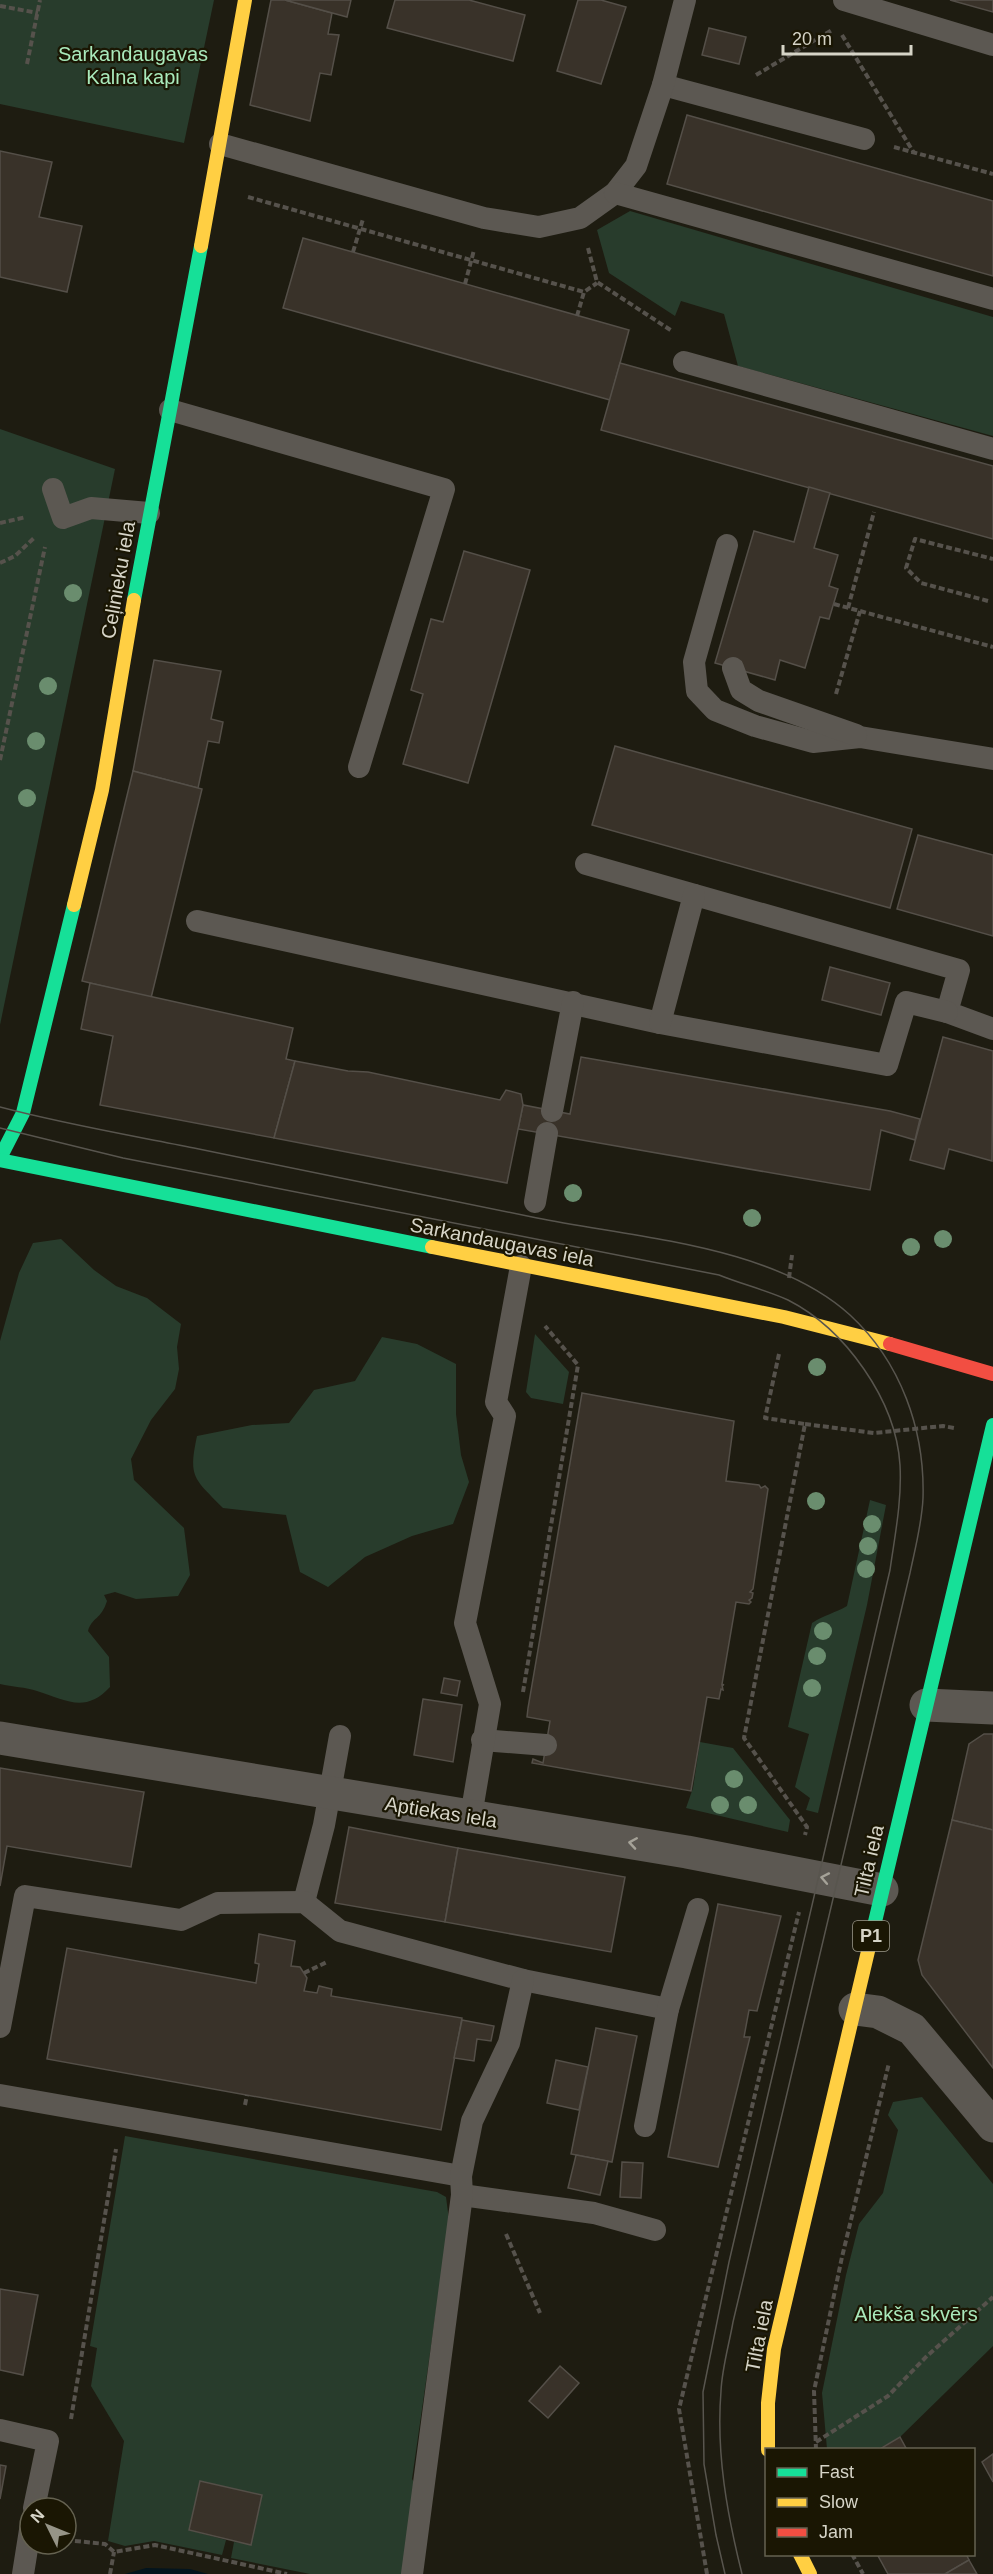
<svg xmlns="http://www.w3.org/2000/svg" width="993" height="2574" font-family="Helvetica,sans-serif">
<rect width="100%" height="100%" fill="#1e1c11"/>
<g fill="#283c2c">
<path d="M0,0H214L184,143L0,104Z"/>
<path d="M630,211L993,317V436L738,366L724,314L681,301L675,316L609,273L597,230Z"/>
<path d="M0,429L115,469L0,1025Z"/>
<path d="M61,1239L94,1270L116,1286L147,1298L181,1324L177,1347L179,1369L175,1389L151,1420L131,1459L134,1480L184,1528L190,1575L178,1596L136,1599L115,1592L104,1595L107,1601C101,1620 92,1617 88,1631L109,1657L110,1687C85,1714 66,1700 37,1691C26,1687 12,1687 0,1684V1341L19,1273L33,1243Z"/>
<path d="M535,1334L569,1372L563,1404L531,1398L526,1392Z"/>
<path d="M382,1337L417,1344L456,1364V1414L461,1455L469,1482L453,1524L412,1536L365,1557L328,1587L300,1572L286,1515L223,1508C194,1478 188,1478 197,1436L252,1425L289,1423L314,1390L355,1381Z"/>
<path d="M870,1500L886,1505L867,1605L818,1813L806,1810L810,1798L795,1787L809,1734L788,1727L812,1623C824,1615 835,1613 847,1606Z"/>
<path d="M700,1742L733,1748L790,1820L788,1832L686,1808L693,1788Z"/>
<path d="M922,2097L993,2184V2346L900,2437L878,2449H827L822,2393L846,2275L859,2224L883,2193L898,2130L888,2115L893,2102Z"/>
<path d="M125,2136L437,2192L446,2197L449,2220L412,2479L415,2484L403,2574H310L231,2558L234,2542L251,2544L262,2496L201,2481L189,2530L226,2540L222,2555L154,2541L125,2546L108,2541L124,2441L91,2386L97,2348L90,2346Z"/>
</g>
<path fill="#03141d" d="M146,2568L190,2569L208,2574H125Z"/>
<g fill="#393229" stroke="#544f48" stroke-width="1.5">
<path d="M271,0H285L332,13L328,34L339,35L331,75L320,73L310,121L250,105Z"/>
<path d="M285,0H351L347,17Z"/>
<path d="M395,0H469L525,15L513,61L387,28Z"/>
<path d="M578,0H601L626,7L601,84L557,71Z"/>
<path d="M950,0H993V12Z"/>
<path d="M709,28L746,37L739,64L702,55Z"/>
<path d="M687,115L993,201V276L667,184Z"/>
<path d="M0,151L52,162L39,217L82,226L67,292L0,277Z"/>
<path d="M303,238L629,330L610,400L283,308Z"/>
<path d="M620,363L993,466V539L601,430Z"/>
<path d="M809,487L830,493L814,548L838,555L829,586L838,589L829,619L820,617L805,668L780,660L775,680L715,663L754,531L794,542Z"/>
<path d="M464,551L530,570L468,783L403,764L423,694L411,690L431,619L443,622Z"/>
<path d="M154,660L221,671L211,719L223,722L219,743L208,741L198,788L133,771Z"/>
<path d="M615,746L912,829L890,908L592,825Z"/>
<path d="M133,771L202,789L151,998L82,981Z"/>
<path d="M918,835L993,855V936L897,909Z"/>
<path d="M830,967L890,983L881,1015L822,1000Z"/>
<path d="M90,983L293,1028L286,1059L295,1061L274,1138L100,1105L113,1036L81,1029Z"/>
<path d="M943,1037L993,1051L992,1161L949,1149L944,1169L910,1160Z"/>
<path d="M581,1057L890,1111L920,1119L915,1140L881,1130L870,1190L518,1129L523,1105L570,1114Z"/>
<path d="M295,1061L348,1071L368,1072L500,1100L506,1090L521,1094L523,1105L507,1183L274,1138Z"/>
<path d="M582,1393L734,1421L726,1481L759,1485L761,1488L765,1486L768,1489L753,1589L750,1592L753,1593L752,1598L749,1600L751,1602L749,1604L736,1602L722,1684L724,1685H722L723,1690L721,1689L719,1699L707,1697L691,1791L532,1763L533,1759L543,1763L550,1721L527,1717L528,1708Z"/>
<path d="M444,1678L460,1681L457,1696L441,1693Z"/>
<path d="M423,1699L462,1705L453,1762L414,1755Z"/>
<path d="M984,1734H993V1830L952,1820L969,1744Z"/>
<path d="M0,1768L144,1792L131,1867L7,1846L0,1886Z"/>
<path d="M952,1820L993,1830V2068L922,1975L918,1960Z"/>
<path d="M349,1827L458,1848L445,1922L335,1903Z"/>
<path d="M458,1848L625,1877L611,1952L445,1922Z"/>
<path d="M718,1904L781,1916L757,2011L749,2010L744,2037H750L718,2167L668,2157Z"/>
<path d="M259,1934L295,1941L291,1966L300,1967L307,1978L304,1991L317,1993L319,1986L332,1989L331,1996L462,2018L441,2130L47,2059L67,1948L256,1983L259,1964L255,1963Z"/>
<path d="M462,2020L494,2026L491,2041L477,2039L474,2061L454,2058Z"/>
<path d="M596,2028L637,2036L612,2162L571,2154Z"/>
<path d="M556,2060L588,2067L579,2110L547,2103Z"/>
<path d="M576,2155L608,2161L600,2195L568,2188Z"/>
<path d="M622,2162L643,2163L641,2198L620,2197Z"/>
<path d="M0,2289L38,2295L23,2375L0,2370Z"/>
<path d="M560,2366L579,2383L548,2418L529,2401Z"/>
<path d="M900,2437L907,2450H878Z"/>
<path d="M993,2454V2482L982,2462Z"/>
<path d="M0,2465L6,2466L0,2499Z"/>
<path d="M200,2481L262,2495L251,2545L189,2530Z"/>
<path d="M877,2554H966L969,2560L945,2574H888Z"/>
<path d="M969,2560L977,2574H945Z"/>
</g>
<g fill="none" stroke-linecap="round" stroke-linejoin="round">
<g stroke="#56524c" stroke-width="4" stroke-dasharray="6 3" stroke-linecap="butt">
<path d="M0,6L38,13"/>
<path d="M842,35L914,153"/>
<path d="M27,64L40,0"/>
<path d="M756,75L832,30"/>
<path d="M894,147L993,174"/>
<path d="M248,197L584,292"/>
<path d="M588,248L597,282L672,331"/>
<path d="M353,252L363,219"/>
<path d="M465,284L474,250"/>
<path d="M577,316L584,292L597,283"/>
<path d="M0,523L26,517"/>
<path d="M0,563L15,556L35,537"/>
<path d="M988,601L921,583L906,568L915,539L993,559"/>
<path d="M834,604L993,647"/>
<path d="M848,608L874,512"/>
<path d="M836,694L860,611"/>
<path d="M0,760L45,547"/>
<path d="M789,1278L792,1255"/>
<path d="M779,1354L765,1418L805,1424L744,1738L807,1827L805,1835"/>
<path d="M805,1424L874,1433L943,1426L954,1428"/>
<path d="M523,1692L578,1365L545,1326"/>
<path d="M304,1973L327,1962"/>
<path d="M245,2105L247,2095"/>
<path d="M506,2234L540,2313"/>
<path d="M71,2419L116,2149"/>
<path d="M816,2442L888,2396L927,2356L993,2297"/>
<path d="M816,2450L814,2391L842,2257L889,2063"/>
<path d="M66,2540L105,2544L114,2552L155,2545L287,2574"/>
<path d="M852,2554L863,2574"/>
<path d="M110,2574L114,2552"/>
<path d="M707,2574L679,2409L799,1912"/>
</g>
<g stroke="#5c5852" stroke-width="22">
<path d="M844,0L993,45"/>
<path d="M663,85L864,139"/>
<path d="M220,144L484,218L539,227L580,218L615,193L636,166L663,85L685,0"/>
<path d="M615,193L993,299"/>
<path d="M684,362L993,449"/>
<path d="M170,410L444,489L359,767"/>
<path d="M53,489L63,518L91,508L149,513"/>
<path d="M727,545L694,662L697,691L715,710L755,726L813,742L860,737L993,759"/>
<path d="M733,668L741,690L759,701L856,735"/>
<path d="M586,864L959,970L947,1012L993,1029"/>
<path d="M197,921L660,1023L887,1065L906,1002L947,1012"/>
<path d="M660,1023L694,895"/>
<path d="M552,1111L573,1002"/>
<path d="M535,1202L547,1133"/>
<path d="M482,1740L546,1745"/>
<path d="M471,1816L490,1704L465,1623L505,1416L496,1402L521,1266"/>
<path d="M304,1902L324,1825L340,1736"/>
<path d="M0,2027L25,1896L181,1920L218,1903L304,1902L340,1931L523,1980L668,2009"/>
<path d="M0,2095L461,2176"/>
<path d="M645,2126L668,2009L698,1909"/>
<path d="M462,2195L594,2213L655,2230"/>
<path d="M0,2430L48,2441L34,2508"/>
<path d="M23,2574L30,2530"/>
<path d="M412,2574L462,2195L461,2176L472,2121L509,2043L523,1980"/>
</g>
<g stroke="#5c5852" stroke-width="33">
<path d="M926,1705L993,1708"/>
<path d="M0,1738L687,1852L882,1890"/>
<path d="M855,2009L878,2012L912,2029L993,2126"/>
</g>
<g stroke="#16e098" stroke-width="14">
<path d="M134,600L201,246"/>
<path d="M0,1158L23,1113L74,905"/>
<path d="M0,1160L432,1247"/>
<path d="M869,1947L993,1425"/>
</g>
<g stroke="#ffcf43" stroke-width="14">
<path d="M201,246L245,0"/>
<path d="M74,905L102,790L134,600"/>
<path d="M432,1247L784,1317L890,1344"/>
<path d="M768,2450V2403L774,2349L869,1947"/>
<path d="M800,2554L810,2574"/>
</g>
<path stroke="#f24e42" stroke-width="14" d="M890,1344L993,1374"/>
<g stroke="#58554e" stroke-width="1.5">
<path d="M0,1107C64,1124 129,1135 194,1148C308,1171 423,1195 537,1218C636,1238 773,1245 850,1315C901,1362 925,1430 923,1498C922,1523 915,1549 910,1573L733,2322C729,2345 722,2368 721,2391C716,2453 727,2514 742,2574"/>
<path d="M0,1128L123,1158L719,1275C741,1284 766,1290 788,1300C845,1329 896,1400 900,1465C902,1500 895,1535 890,1570L729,2262L703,2392L704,2464L716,2535L725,2574"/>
</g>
</g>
<g fill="#6a8d6e">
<circle cx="73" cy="593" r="9"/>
<circle cx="48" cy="686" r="9"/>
<circle cx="36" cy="741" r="9"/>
<circle cx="27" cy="798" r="9"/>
<circle cx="573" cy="1193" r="9"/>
<circle cx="752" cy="1218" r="9"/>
<circle cx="943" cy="1239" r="9"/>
<circle cx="911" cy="1247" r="9"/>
<circle cx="817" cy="1367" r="9"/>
<circle cx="816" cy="1501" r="9"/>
<circle cx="872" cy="1524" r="9"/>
<circle cx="868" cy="1546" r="9"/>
<circle cx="866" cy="1569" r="9"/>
<circle cx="823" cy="1631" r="9"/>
<circle cx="817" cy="1656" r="9"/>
<circle cx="812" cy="1688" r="9"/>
<circle cx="734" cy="1779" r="9"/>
<circle cx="720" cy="1805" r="9"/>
<circle cx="748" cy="1805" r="9"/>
</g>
<defs><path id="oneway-chevron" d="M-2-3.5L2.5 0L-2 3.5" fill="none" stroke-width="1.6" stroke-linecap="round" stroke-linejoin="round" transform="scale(1.5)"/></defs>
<g stroke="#a5a298">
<use href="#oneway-chevron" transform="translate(633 1843) rotate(-171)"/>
<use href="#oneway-chevron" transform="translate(825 1878) rotate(-169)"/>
</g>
<g text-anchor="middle" stroke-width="4.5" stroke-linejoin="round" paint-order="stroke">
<rect fill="#1a1603" stroke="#9e9b8c" stroke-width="1.5" x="853" y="1921" width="36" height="30" rx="4.5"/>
<g font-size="18" font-weight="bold" fill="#d6d4c7">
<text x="871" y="1942">P1</text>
</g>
<g font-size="20" fill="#a9e9bb" stroke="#1a1603">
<text x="133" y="61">Sarkandaugavas<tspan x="133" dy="23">Kalna kapi</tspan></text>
<text x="916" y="2321">Alekša skvērs</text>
</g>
<g font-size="20" fill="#d6d4c7" stroke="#1a1603">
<text transform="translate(118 580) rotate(-80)" y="7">Ceļinieku iela</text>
<text transform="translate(502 1242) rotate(11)" y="7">Sarkandaugavas iela</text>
<text transform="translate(441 1812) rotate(9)" y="7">Aptiekas iela</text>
<text transform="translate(869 1861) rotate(-77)" y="7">Tilta iela</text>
<text transform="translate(759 2336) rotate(-79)" y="7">Tilta iela</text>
</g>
</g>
<rect x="765" y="2448" width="210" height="108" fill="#1a1603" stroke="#656251" stroke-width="1.5"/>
<rect x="777" y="2468" width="30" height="9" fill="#16e098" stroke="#656251" stroke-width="1.5"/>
<text x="819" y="2478" font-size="18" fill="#d6d4c7">Fast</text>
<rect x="777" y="2498" width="30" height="9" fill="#ffcf43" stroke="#656251" stroke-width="1.5"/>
<text x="819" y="2508" font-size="18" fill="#d6d4c7">Slow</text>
<rect x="777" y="2528" width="30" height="9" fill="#f24e42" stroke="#656251" stroke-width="1.5"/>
<text x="819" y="2538" font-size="18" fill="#d6d4c7">Jam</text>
<g transform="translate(48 2526) rotate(313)"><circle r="28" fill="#1a1603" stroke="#656251" stroke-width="1.5"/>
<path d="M0-4.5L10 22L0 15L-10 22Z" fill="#969487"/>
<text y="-9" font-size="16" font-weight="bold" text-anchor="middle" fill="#d6d4c7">N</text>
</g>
<path d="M783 45v9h128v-9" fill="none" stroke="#d6d4c7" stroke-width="3"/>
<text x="792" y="45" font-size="18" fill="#d6d4c7" stroke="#1a1603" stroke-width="4.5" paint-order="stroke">20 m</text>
</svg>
